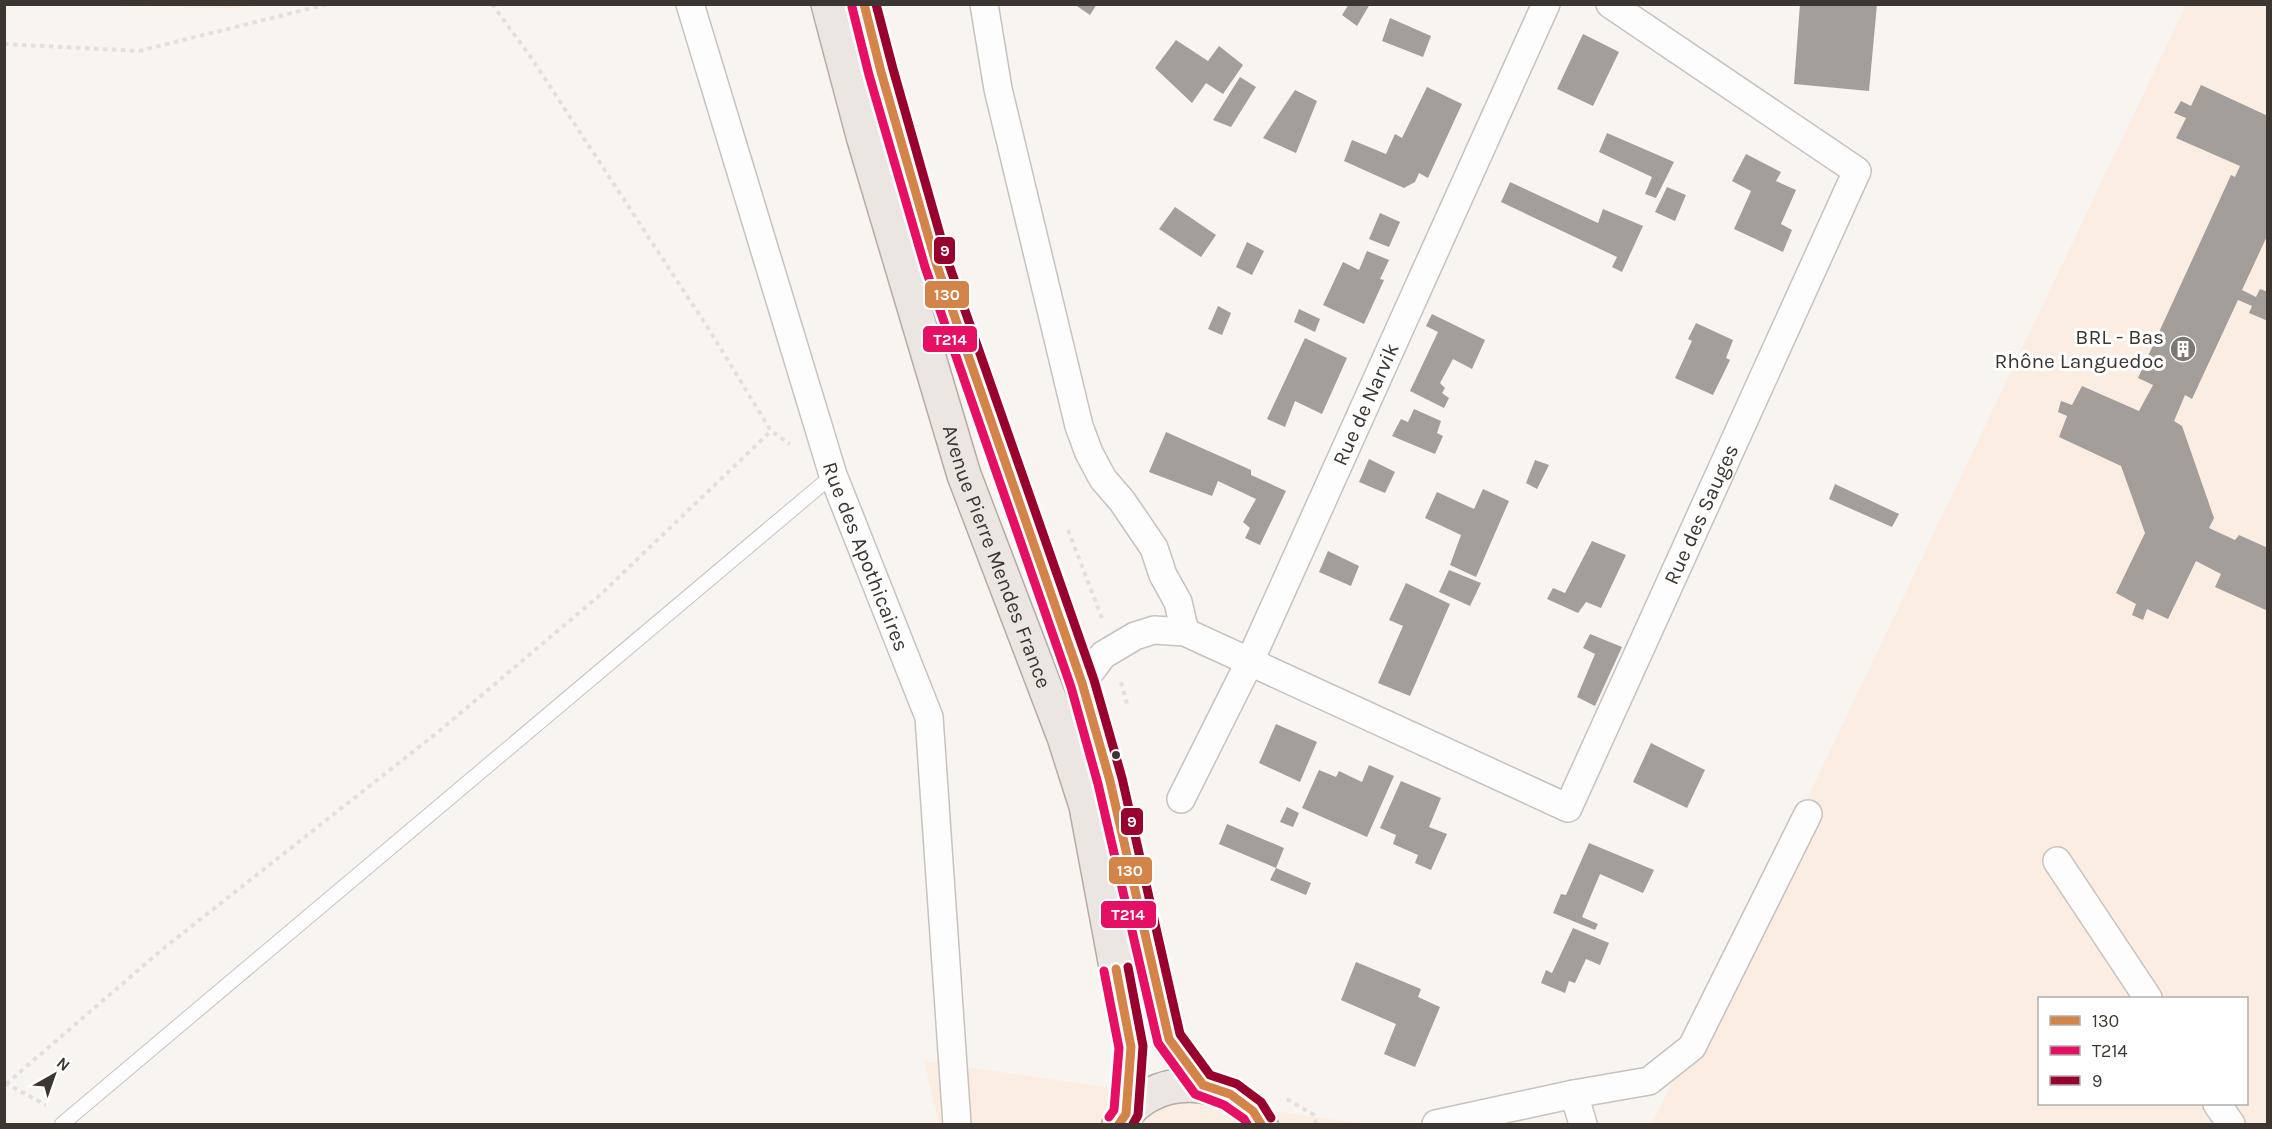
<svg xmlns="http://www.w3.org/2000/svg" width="2272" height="1129" font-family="Karla,sans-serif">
<rect width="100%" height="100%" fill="#f8f4f0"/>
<g fill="#fcede3" fill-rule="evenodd">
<path d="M2186,5H2267V1124H1652ZM2040,998H2246V1104H2040Z"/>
<path d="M924,1061L1084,1084L1364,1124H939Z"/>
</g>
<path fill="#fceadc" d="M65,5H262L232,8Z"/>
<g fill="#a39e9a">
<path d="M1074,4H1097L1090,15Z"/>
<path d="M1349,4H1370L1357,26L1342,15Z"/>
<path d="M1800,4H1877L1869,91L1794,84Z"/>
<path d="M1390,18L1431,36L1423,57L1382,41Z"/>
<path d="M1583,34L1619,52L1593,106L1557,89Z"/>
<path d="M1176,40L1208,61L1219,46L1243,65L1223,94L1206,83L1192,103L1155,68Z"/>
<path d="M1240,77L1256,87L1231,127L1213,120Z"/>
<path d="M2201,85L2268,116V234L2242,290L2256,297L2260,289L2268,292V321L2249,313L2252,306L2238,300L2192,399L2185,395L2174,421L2182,426L2214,518L2209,528L2235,540L2239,535L2268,548V611L2215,587L2221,574L2196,561L2168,619L2147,609L2143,620L2132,615L2136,604L2116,593L2145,533L2121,466L2059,437L2067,416L2058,412L2061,401L2072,405L2082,386L2139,411L2153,385L2138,378L2231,175L2235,177L2240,166L2176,138L2186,118L2174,113L2181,101L2191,106Z"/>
<path d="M1427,87L1462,104L1428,178L1419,173L1415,182L1404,188L1344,161L1352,140L1386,154L1395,134L1402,138Z"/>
<path d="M1295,90L1317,101L1296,153L1263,138Z"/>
<path d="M1607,133L1674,162L1656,198L1645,194L1652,177L1599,152Z"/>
<path d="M1746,154L1781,172L1776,181L1796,190L1781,224L1792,230L1783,252L1734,229L1751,191L1732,181Z"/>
<path d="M1510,182L1598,223L1603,209L1643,226L1622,272L1612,267L1617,257L1501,202Z"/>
<path d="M1667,187L1686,195L1675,221L1655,212Z"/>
<path d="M1175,207L1216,235L1201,257L1159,229Z"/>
<path d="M1380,213L1400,222L1389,247L1369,239Z"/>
<path d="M1247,242L1264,251L1252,275L1236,267Z"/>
<path d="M1367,251L1389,260L1380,279L1384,280L1364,324L1323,305L1343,262L1359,270Z"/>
<path d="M1218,306L1231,313L1222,335L1208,329Z"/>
<path d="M1299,309L1320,319L1315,332L1294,322Z"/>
<path d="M1432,314L1485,340L1472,369L1453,359L1440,383L1445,388L1442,393L1449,398L1444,408L1410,391L1438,332L1426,326Z"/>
<path d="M1696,323L1733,340L1726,358L1730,360L1713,395L1675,378L1692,341L1688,339Z"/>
<path d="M1305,338L1347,358L1322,414L1295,401L1285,427L1267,419Z"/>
<path d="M1414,409L1441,421L1437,433L1443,436L1435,454L1392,436L1401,419L1408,422Z"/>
<path d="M1166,432L1251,470V475L1286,491L1260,545L1245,538L1250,528L1243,522L1256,499L1218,481L1212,496L1149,472Z"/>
<path d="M1369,459L1395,472L1385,493L1359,482Z"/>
<path d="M1535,460L1549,465L1537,489L1526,483Z"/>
<path d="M1835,484L1899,514L1892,527L1829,499Z"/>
<path d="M1483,489L1509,501L1476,577L1450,565L1461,535L1425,518L1437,492L1474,509Z"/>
<path d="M1592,541L1626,555L1601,608L1586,602L1578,613L1547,599L1553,588L1565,593Z"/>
<path d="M1328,551L1359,566L1351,586L1319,572Z"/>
<path d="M1449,570L1481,583L1470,606L1439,592Z"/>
<path d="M1406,583L1450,604L1410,696L1378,683L1403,626L1389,620Z"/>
<path d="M1590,634L1622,647L1595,706L1577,697L1595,654L1583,648Z"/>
<path d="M1276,724L1317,742L1300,782L1259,763Z"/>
<path d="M1651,743L1705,770L1687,808L1633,782Z"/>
<path d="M1369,765L1394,776L1367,837L1302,808L1319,770L1336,777L1339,771L1362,782Z"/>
<path d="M1401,781L1441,798L1429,827L1447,834L1431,870L1415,863L1418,855L1393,844L1396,835L1380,828Z"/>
<path d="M1287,807L1299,813L1293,827L1280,822Z"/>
<path d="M1227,824L1284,848L1276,868L1311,883L1306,895L1270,880L1276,868L1219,844Z"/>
<path d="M1589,843L1654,870L1643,893L1600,874L1582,917L1598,924L1595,930L1553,913L1561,894L1566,895Z"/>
<path d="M1573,928L1609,943L1600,965L1586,959L1575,983L1569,981L1565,993L1541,983L1546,970L1552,973Z"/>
<path d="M1356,962L1421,989L1418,997L1440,1007L1415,1067L1384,1054L1396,1024L1341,1000Z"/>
</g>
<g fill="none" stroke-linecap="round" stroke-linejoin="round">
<g stroke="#c8c2be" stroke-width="16">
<path id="lane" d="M62,1124L833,475"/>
</g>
<g stroke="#c8c2be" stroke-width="30">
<g id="street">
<path id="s1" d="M690,4L833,475L929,717L957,1124"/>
<path d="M984,4L998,89L1079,426L1089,453L1103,479L1122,501L1154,548L1163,575L1178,602L1185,632"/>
<path id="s2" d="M1082,683L1103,655L1135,636L1154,630L1185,632L1568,808L1857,171L1610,4"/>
<path id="s3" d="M1181,799L1250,661L1546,4"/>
<path d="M2057,861L2148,998"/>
<path d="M1574,1094L1583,1124"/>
<path d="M2217,1104L2231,1124"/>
<path d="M1436,1124L1574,1094L1649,1081L1692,1047L1808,814"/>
</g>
</g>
<g stroke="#b6aba2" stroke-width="36">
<g id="primary">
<path id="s4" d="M828,4L863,136L964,475L1064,737L1086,806L1131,1047L1126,1114"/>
<path d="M864,4L881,72L936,263L1082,683L1110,781L1169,1039L1203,1085"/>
<path d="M1119,1124C1151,1071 1229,1074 1261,1124"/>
</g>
</g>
<g stroke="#e2e0df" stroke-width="4" stroke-dasharray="4.5 4.5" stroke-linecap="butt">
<path d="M492,4L532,59L710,331L771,431L790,444"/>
<path d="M4,44L139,51L328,4"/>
<path d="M1068,530L1102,618"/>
<path d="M1121,682L1127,704"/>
<path d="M5,1083L46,1105"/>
<path d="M6,1084L164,948L438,732L600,595L771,431"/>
<path d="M1287,1099L1314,1115L1316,1124"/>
</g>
<use href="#lane" stroke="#fefdfd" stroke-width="14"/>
<use href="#street" stroke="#fefdfd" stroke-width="27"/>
<use href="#primary" stroke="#ece6e2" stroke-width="33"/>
<g stroke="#fff" stroke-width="14">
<g id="bus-1">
<path d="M864,4L881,72L936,263L1082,683L1110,781L1169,1039L1203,1085L1230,1094L1253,1111L1261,1124"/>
<path d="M1116,969L1131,1047L1126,1114L1119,1124"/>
</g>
</g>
<g stroke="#fff" stroke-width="14">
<g id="bus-2">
<path d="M852,7L869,75L925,267L1071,687L1098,784L1158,1043L1195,1094L1224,1105L1244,1119L1247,1124"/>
<path d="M1104,971L1119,1048L1114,1110L1109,1117"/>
</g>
</g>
<g stroke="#fff" stroke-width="14">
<g id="bus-3">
<path d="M876,4L893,69L947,259L1094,680L1122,778L1180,1034L1210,1075L1237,1084L1261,1102L1271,1118"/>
<path d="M1128,967L1143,1046L1138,1115L1133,1124"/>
</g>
</g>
<use href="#bus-1" stroke="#d38449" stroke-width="9"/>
<use href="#bus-2" stroke="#e50f63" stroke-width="9"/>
<use href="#bus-3" stroke="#98012d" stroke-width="9"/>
</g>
<defs>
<g id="building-disc" transform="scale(1.35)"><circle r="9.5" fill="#7e7873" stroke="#fff"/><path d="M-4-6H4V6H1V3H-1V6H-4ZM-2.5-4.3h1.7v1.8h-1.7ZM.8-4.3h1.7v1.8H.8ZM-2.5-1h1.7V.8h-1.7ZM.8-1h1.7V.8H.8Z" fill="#fff"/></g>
</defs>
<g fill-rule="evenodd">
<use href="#building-disc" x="2183" y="349"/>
</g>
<circle fill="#3d352f" stroke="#fff" stroke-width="2" cx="1116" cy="755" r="5"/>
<g text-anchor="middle" stroke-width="6" stroke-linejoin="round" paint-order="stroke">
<g font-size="21" fill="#3d352f" stroke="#fff" text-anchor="end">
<text x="2164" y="344">BRL - Bas<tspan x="2164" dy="24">Rhône Languedoc</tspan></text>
</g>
<g font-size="21" fill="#3d352f" stroke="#fff">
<text dy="7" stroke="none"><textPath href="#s3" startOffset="436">Rue de Narvik</textPath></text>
<text dy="7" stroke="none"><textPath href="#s2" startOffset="867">Rue des Sauges</textPath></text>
<text dy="7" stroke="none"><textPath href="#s4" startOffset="578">Avenue Pierre Mendes France</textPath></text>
<text dy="7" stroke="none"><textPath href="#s1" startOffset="580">Rue des Apothicaires</textPath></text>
</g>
</g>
<g stroke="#fff" stroke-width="2">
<rect x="933" y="236" width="23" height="29" rx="6" fill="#98012d"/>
<rect x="924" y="280" width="46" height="29" rx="6" fill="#d38449"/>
<rect x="922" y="325" width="56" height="28" rx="6" fill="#e50f63"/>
<rect x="1120" y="807" width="24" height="29" rx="6" fill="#98012d"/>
<rect x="1108" y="856" width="45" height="29" rx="6" fill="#d38449"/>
<rect x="1100" y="900" width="57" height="29" rx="6" fill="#e50f63"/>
</g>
<g font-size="16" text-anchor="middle" font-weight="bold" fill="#fff">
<text x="945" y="256">9</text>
<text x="947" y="300">130</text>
<text x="950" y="345">T214</text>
<text x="1132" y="827">9</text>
<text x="1130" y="876">130</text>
<text x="1128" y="920">T214</text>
</g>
<rect width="2272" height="1129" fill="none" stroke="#3d352f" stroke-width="12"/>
<rect x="2038" y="997" width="210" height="108" fill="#ffffff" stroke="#b1aeac" stroke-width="1.5"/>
<rect x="2050" y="1016" width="30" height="9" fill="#d38449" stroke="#b1aeac" stroke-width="1.5"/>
<text x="2092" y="1027" font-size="18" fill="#3d352f">130</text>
<rect x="2050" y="1046" width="30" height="9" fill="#e50f63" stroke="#b1aeac" stroke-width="1.5"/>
<text x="2092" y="1057" font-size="18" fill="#3d352f">T214</text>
<rect x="2050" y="1076" width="30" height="9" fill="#98012d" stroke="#b1aeac" stroke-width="1.5"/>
<text x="2092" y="1087" font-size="18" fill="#3d352f">9</text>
<g transform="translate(54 1075) rotate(40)" stroke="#ffffff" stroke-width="4.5" paint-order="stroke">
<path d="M0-4.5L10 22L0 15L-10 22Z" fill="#3d352f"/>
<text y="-9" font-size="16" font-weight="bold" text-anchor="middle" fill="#3d352f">N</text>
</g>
</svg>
